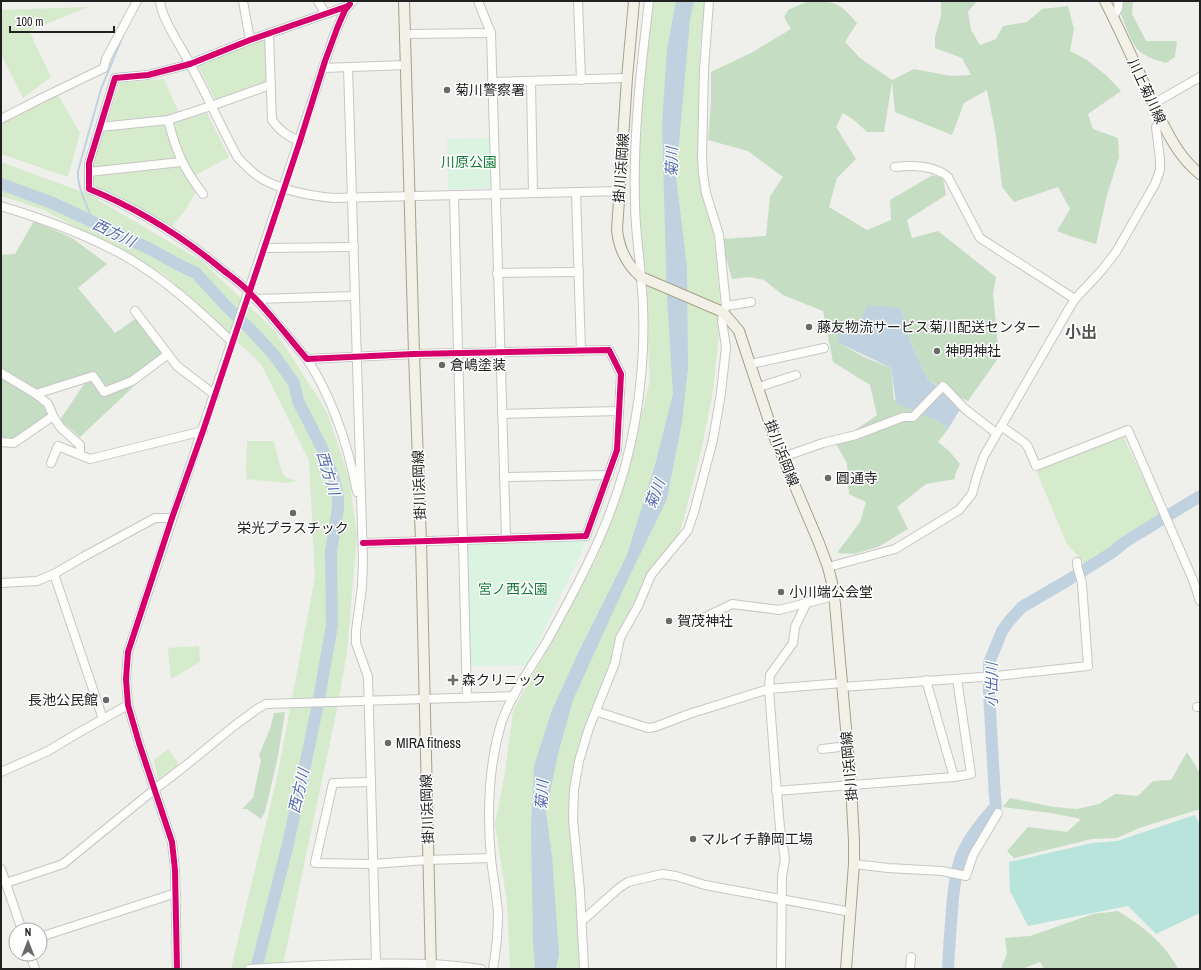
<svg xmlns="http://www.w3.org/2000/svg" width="1201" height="970" font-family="'Archivo Narrow','Noto Sans JP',sans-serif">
<rect width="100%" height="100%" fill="#efefeb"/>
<g fill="#d5ebcc">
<path d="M653,1H706L700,48L698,174L713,227L720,300L719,332L713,391L701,451L684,518L677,539L649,573L617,641L614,659L581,741L572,776L570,830L576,893L580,969H510L507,902L495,824L505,773L513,711L598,556L628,469L650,380L645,286L639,227L638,158L649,25Z"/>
<path d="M88,7L29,31L51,77L23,98L1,54V10Z"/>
<path d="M264,38L266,40L268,81L266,83L217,101L215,99L198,66V62Z"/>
<path d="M164,79L182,120L207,113L229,157L192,177L196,192L183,213L170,229L95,186L93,163L120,83Z"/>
<path d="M58,95L80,133L68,177L1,154V123Z"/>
<path d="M1,162L88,194L202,261L275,331L327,412L349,478L357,535L347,652L336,714L282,969H231L277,778L315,577L309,461L261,364L164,274L44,210L1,196Z"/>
<path d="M1122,434L1160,514L1085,564L1067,544L1036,470Z"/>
<path d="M247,441H274L280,467L285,477L297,481L287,483L246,479Z"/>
<path d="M199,646L200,662L171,679L168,648Z"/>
<path d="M168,749L179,764L158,780L154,760Z"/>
</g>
<g fill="#c5ddc2">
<path d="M809,1C837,1 839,3 857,23L845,42L860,58L892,80L914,69L951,76L971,75L962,58L935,48V37L941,16V1H977L968,12L971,30L980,45L996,39L1003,26L1027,22L1042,9L1068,6L1074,29L1070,51L1087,60L1107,76L1121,91L1088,114L1093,129L1118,138L1119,157L1107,195L1096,244L1070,236L1057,231L1070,209L1058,187L1014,202L1002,187L996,136L987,90L964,103L952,135L895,112L892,82L884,132H867L854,120L843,113L836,127L856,159L837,178L829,207L867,230L891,220L890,200L933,175L943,178L946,195L907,220L912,238L938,231L996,277L993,293L999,357L968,401L928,380L911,343L901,308L854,332L838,327L839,343L866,358L891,368L894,400L938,421L948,429L938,442L949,451L960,464L955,475V479L926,484L897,507L908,529L878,547L854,554L837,553L860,522L866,502L849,494L847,463L836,444L877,415L870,385L833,362L823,311L783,295L764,280L750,277L732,279L721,239L766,236L770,196L783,177L748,151L708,140L711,102V72L753,52L791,29L784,17L788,10Z"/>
<path d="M1116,1H1133L1132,14L1146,41H1177L1175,57L1166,63C1156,60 1145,57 1138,50C1131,43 1120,11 1116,1Z"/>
<path d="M34,221L72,238L107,264L78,288L115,333L138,317L167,355L80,437L60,420L88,378L37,394L53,416L17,441L1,442V255L15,254Z"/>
<path d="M285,712L278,756L265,812L261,819L247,809H242L253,798L261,760L259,755L270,729L274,713Z"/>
<path d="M1187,752L1200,773V809L1139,828L1117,838L1092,839L1014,858L1007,851L1028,827L1067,832L1081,819L1051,813L1003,807L1010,798L1054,807L1077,809L1099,804L1115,794L1138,796L1153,781L1171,780Z"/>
<path d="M1118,911C1142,926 1165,943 1178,969H1044L1040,962L1021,969H1001L1007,953L1005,938L1030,936L1093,914Z"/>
</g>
<g fill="#dbf3e1">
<path d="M490,138L493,185L490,188L448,189L447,139Z"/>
<path d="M587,540L527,665L470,666L467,546L469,543Z"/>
</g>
<path fill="#b9e4dc" d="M1195,815L1200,825V913L1156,934L1128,906L1028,926L1010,891L1009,862L1092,843L1117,841Z"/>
<g fill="#c0d2e0">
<path d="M676,1H694L690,20L676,177L687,267L688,368L682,422L667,499L628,579L573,700L558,754L546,812L552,856L559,954L556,969H535L533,942L531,830L534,766L552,710L578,653L627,555L655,465L673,394L667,297L662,125L667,49Z"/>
<path d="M868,305L901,308L911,343L928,380L964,403L948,429L938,421L896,403L891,368L839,343L837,326L854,332Z"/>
</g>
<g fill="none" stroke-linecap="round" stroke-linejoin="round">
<path stroke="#c0d2e0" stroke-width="2" d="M93,222C88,206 77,189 78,171L101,89L124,33"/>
<g stroke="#c0d2e0" stroke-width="12">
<path d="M1,184L55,204L152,250L177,264L196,273L226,306L253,332L274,355L294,383L298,401L322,448L334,479L338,497V508L331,551L332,625L319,699L301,785L287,848L256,969"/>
<path d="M948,969C949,945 951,922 953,898C955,881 957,863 965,848C973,832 984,819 996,806L995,797L989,693V663L1002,631L1010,620L1022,607L1065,582L1113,552L1125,542L1200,496"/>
</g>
<g stroke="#c6c6c4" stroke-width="10">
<g id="minor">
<path d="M160,1C161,18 182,48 190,64C207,95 221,127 238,158C246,166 254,175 264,180C285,191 311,196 334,198L620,191"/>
<path d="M243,1L250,40"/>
<path d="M318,1L325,13"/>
<path d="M478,1L491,33L506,538"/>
<path d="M578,1L581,80"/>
<path d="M348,6L250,40L190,64L148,75L115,78L89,163V189C139,209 183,237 224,271C232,277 242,284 249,292C270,313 288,337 307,359L414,354L609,350L621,374L617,450L586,536L363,543"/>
<path d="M1113,17L1118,9L1119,1"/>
<path d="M269,34L272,120C280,131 287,136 300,141"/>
<path d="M405,34L491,33"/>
<path d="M348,67L363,561L362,587L356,631V643L368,677L376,964"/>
<path d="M323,68L406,65"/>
<path d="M531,81L533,193"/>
<path d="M492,82L627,78"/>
<path d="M1153,104L1200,77"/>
<path d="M1,119L42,98L104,68L106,59L137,1"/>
<path d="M168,120C176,151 183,168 203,194"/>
<path d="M100,127L168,120L211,106L270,85"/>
<path d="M895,167C912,165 934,165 948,177L980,238L1075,299"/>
<path d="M89,172L181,162"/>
<path d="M576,192L581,351"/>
<path d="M454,195L467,698"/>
<path d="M1,206C44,219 86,234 125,256C165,279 199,310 232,342"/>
<path d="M263,248L354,247"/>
<path d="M497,273L579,272"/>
<path d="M255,299L355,296"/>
<path d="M726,306L751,302"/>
<path d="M135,311L177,366L215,395"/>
<path d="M307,359C333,399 348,445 357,492"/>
<path d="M751,364L824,348"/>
<path d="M1,373L36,394L93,376L104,392L132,381L167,355"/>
<path d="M759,387L796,375"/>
<path d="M36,394L48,404L53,416L61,428L80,445V455"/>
<path d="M502,414L619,411"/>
<path d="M1001,426L1025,443L1028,447L1036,466L1128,430L1193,580L1200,601"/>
<path d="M1,442L14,443L53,416"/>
<path d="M783,457L823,443L856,435L903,417H913L943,386L965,409L996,433"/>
<path d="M51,463L58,446L90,459L203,431"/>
<path d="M504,477L609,475"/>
<path d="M828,567L895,549L959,510L972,494L977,476L984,456L1070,307L1075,299L1102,270L1116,252L1155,184L1160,170V159L1156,127L1161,120"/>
<path d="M54,574L103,719"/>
<path d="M1,583L37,581L54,574L83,557L155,518H172"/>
<path d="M699,620L732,604L779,610L834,596"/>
<path d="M926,680L954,777"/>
<path d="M842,687L996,676L1088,666L1082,584C1081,576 1077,570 1077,562"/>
<path d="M1197,707H1200"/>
<path d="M601,713L648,728L655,727L689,714L769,689L842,683"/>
<path d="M822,749L848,746"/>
<path d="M1,772L48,751L78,733L128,705"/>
<path d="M371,782L333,783L315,863L372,864L428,860L491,858"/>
<path d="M776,791L954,777L971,774L957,679"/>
<path d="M854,864L888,868L942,871L966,876L973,855L998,813"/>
<path d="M1,869L22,930"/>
<path d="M6,883L63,864L155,789L185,766L234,726L257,709L266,704L514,696"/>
<path d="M582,921L619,888L628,882L662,874L676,876L705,885L851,912"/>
<path d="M40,937L176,893"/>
<path d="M30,954L35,969"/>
<path d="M177,969L175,870L172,842L139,743L128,705L126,679L128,652L333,38L345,10L353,1"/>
<path d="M249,969C309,965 369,962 429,964C446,964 464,967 481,969"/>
<path d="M493,969C496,951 498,933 498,914C497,896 493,877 491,859C487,814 488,768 501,724C511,694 531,668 547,641C587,569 621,504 635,422C643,375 646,325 641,277C639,252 635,227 635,202C633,134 641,68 649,1"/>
<path d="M584,969L580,891L573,820L574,790L579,761L589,728L615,663L620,638L638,606L651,575L688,530L694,512L713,440L721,393L726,347L722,321L723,312L726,306L725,296L719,235L706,193L703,174L702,157L704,70L709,1"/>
<path d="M781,969L782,876L785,859L780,828L775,769L769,689L770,675L793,643L795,627L807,602"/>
<path d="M910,969L911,957"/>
</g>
</g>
<g stroke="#a5a388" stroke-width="12">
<g id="major">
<path d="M404,1L414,354L421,541L431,969"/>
<path d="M634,1L627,78L617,230C619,249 626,264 641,277L723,312L739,331L775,439L819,543L828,567L832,583L835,604L851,785L854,841V864L846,969"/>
<path d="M1105,1C1125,40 1142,80 1161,120C1171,140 1182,160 1200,174"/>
</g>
</g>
<use href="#minor" stroke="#fdfdfc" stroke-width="8"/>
<use href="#major" stroke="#f2f0e7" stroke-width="10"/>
<g stroke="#fff" stroke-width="8">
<g id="cycleway">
<path d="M348,6L250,40L190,64L148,75L115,78L89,163V189C139,209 183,237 224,271C232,277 242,284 249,292C270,313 288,337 307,359L414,354L609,350L621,374L617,450L586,536L363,543"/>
<path d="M177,969L175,870L172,842L139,743L128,705L126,679L128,652L172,518L203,431L300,141L325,61L338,26L345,10L350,4"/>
</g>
</g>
<use href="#cycleway" stroke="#d6006c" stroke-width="6"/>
</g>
<g fill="#696968" stroke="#fff" stroke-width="1.5">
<circle cx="447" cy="90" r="4"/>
<circle cx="809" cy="327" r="4"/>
<circle cx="937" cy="351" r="4"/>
<circle cx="442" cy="365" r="4"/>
<circle cx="828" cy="478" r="4"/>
<circle cx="293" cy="513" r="4"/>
<circle cx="781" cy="592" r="4"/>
<circle cx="669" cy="621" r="4"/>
<path d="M451 674h4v4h4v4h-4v4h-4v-4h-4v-4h4z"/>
<circle cx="106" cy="700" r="4"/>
<circle cx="388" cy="743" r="4"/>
<circle cx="693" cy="839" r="4"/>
</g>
<g text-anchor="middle" stroke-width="3" stroke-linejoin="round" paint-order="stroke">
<g font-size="14" fill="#212121" stroke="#fff" text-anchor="start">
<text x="455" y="95">菊川警察署</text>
<text x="817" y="332">藤友物流サービス菊川配送センター</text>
<text x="945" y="356">神明神社</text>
<text x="450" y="370">倉嶋塗装</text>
<text x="836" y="483">圓通寺</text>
<text x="293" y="533" text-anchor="middle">栄光プラスチック</text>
<text x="789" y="597">小川端公会堂</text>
<text x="677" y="626">賀茂神社</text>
<text x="462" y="685">森クリニック</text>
<text x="98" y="705" text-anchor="end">長池公民館</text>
<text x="396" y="748">MIRA fitness</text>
<text x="701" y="844">マルイチ静岡工場</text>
</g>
<g font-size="14" fill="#212121" stroke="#fff">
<text transform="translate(1147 91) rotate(65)" y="5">川上菊川線</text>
<text transform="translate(621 168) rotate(-86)" y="5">掛川浜岡線</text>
<text transform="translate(782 453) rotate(69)" y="5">掛川浜岡線</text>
<text transform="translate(419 485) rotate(-92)" y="5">掛川浜岡線</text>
<text transform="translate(849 766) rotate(-95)" y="5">掛川浜岡線</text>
<text transform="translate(427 809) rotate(-92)" y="5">掛川浜岡線</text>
</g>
<g font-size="14" fill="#127c35" stroke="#fff">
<text x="469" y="167">川原公園</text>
<text x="513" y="594">宮ノ西公園</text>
</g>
<g font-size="15" font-style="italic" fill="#5269ad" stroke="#fff">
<text transform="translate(672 162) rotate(-89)" y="5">菊川</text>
<text transform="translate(114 233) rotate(26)" y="5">西方川</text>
<text transform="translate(328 473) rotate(73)" y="5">西方川</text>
<text transform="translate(655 494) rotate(-69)" y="5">菊川</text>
<text transform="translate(992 685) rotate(-90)" y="5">小出川</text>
<text transform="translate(299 791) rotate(-77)" y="5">西方川</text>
<text transform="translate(542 795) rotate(-87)" y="5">菊川</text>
</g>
<g font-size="16" font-weight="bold" fill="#545454" stroke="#fff">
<text x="1081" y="338">小出</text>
</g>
</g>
<rect width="1201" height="970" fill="none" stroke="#212121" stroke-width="4"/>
<g transform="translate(28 942)"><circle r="19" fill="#ffffff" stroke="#a6a6a6"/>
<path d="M0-3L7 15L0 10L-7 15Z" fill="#696968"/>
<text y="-6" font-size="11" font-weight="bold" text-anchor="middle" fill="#212121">N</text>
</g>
<path d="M10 26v6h104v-6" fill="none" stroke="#212121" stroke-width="2"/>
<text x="16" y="26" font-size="12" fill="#212121" stroke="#ffffff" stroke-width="3" paint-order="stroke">100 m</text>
</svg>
